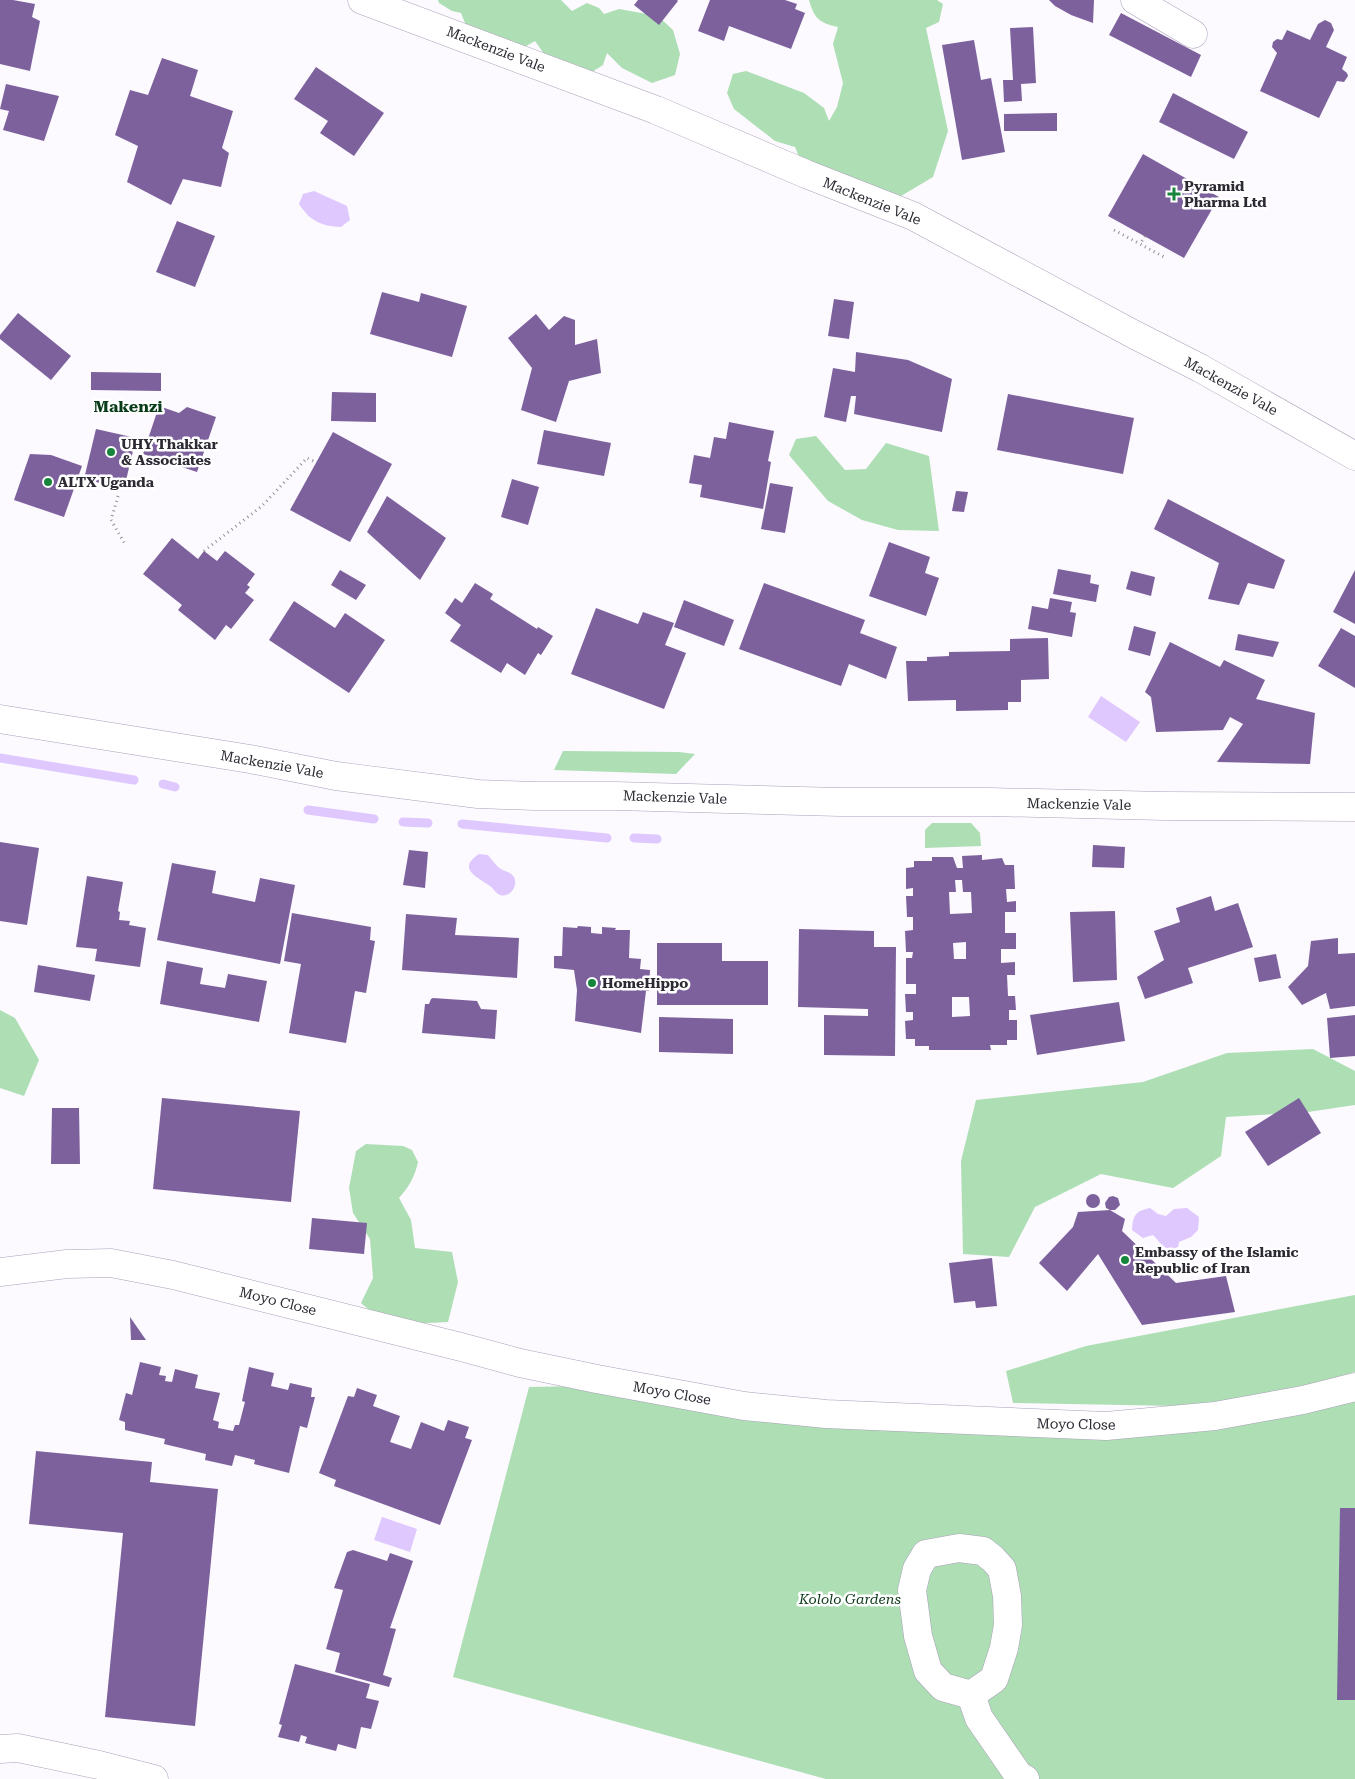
<svg xmlns="http://www.w3.org/2000/svg" width="1355" height="1779" font-family="'Roboto Serif',serif">
<rect width="100%" height="100%" fill="#fcf9ff"/>
<g fill="#addeb4">
<path d="M438,0H561L572,11L587,3L599,8L604,14L619,9L658,16L673,30L680,54L675,75L652,83L622,68L607,53L603,65L581,79L559,75L535,41L512,54L469,33L461,13L452,11L439,3Z"/>
<path d="M809,0H937L943,4L939,22L926,28L948,131L933,177L901,196L838,194L810,184L795,147L775,141L734,109L727,93L733,74L746,71L804,93L824,108L829,121L837,107L843,83L833,44L838,27C819,23 814,18 809,0Z"/>
<path d="M816,436L845,470L866,469L886,443L929,456L939,531L898,530L862,520L828,501L789,455L796,439Z"/>
<path d="M563,751L679,752L695,754L676,774L554,770Z"/>
<path d="M932,823H971L980,833L981,846L925,848V830Z"/>
<path d="M0,1010L15,1018L39,1060L24,1096L0,1088Z"/>
<path d="M1313,1049L1355,1071V1105L1308,1112L1226,1117L1221,1156L1173,1188L1101,1174L1035,1207L1009,1257L963,1254L961,1161L976,1100L1143,1082L1227,1053Z"/>
<path d="M366,1144L403,1146L412,1150L418,1162C415,1176 409,1187 399,1198L411,1220L415,1248L452,1252L458,1282L448,1322L387,1325L361,1303L373,1278L370,1239L353,1213L349,1188L356,1151Z"/>
<path d="M1355,1295V1372L1232,1407L1013,1403L1006,1371L1086,1346Z"/>
<path d="M581,1386L688,1410L1056,1430L1355,1395V1779H826L453,1677L529,1387Z"/>
</g>
<g fill="#dfc8fe">
<path d="M314,191L347,206L350,220L341,227C321,226 310,221 299,204L303,194Z"/>
<path d="M1101,696L1140,722L1126,742L1088,717Z"/>
<path d="M479,854L488,855C492,860 496,866 501,869C506,872 511,872 514,877C519,887 508,900 498,894C495,892 493,888 490,886C478,877 456,869 479,854Z"/>
<path d="M1150,1208L1158,1214L1166,1216L1174,1209L1187,1208L1199,1217L1198,1230L1191,1237L1179,1242L1178,1247C1164,1252 1162,1244 1153,1235L1143,1238L1132,1230C1133,1216 1135,1211 1150,1208Z"/>
<path d="M382,1517L417,1529L410,1552L374,1540Z"/>
</g>
<g fill="none" stroke-linecap="round" stroke-linejoin="round">
<g stroke="#dfc8fe" stroke-width="9">
<path d="M0,758L134,780"/>
<path d="M163,784L175,787"/>
<path d="M308,810L374,819"/>
<path d="M403,822L428,823"/>
<path d="M462,824L607,838"/>
<path d="M634,838L657,839"/>
</g>
</g>
<g fill="#7d619d" fill-rule="evenodd">
<path d="M0,0H13L35,4L32,17L40,21L30,71L0,64Z"/>
<path d="M638,0H677L678,1L659,25L634,5Z"/>
<path d="M710,0H785L797,4L795,9L805,13L791,49L729,26L724,41L698,31Z"/>
<path d="M1049,0H1094L1093,23L1071,15L1055,6Z"/>
<path d="M1121,13L1201,55L1191,77L1109,35Z"/>
<path d="M1325,20L1331,23L1334,30L1326,47L1347,57L1342,69L1347,73L1348,76L1344,82L1337,81L1319,118L1260,91L1277,53L1272,47L1273,42L1277,39L1282,40L1287,30L1310,40L1318,24Z"/>
<path d="M1033,27L1036,83L1021,84L1022,101L1004,102L1003,80H1013L1010,28Z"/>
<path d="M974,40L981,80L991,78L1005,152L962,160L942,45Z"/>
<path d="M162,58L198,70L190,96L233,111L222,148L229,153L221,187L183,179L171,205L127,182L138,146L115,135L130,90L148,95Z"/>
<path d="M316,67L384,113L354,156L320,133L328,121L294,99Z"/>
<path d="M6,84L59,96L44,141L3,130L9,111L0,109Z"/>
<path d="M1173,93L1248,132L1234,159L1159,122Z"/>
<path d="M1057,113V131H1004V114Z"/>
<path d="M1143,154L1219,197L1184,258L1108,216Z"/>
<path d="M177,221L215,236L195,287L156,272Z"/>
<path d="M382,292L419,302L421,293L467,306L452,357L370,334Z"/>
<path d="M834,299L854,302L849,339L828,336Z"/>
<path d="M18,313L71,356L51,380L0,339V335Z"/>
<path d="M536,314L549,330L564,316L575,320V345L597,339L601,373L569,381L556,422L521,410L532,368L508,338Z"/>
<path d="M856,352L908,360L952,379L942,432L854,414L856,396H851L846,422L824,417L833,368L855,372Z"/>
<path d="M91,372L161,373V391L91,390Z"/>
<path d="M332,392L376,393V422L331,421Z"/>
<path d="M1008,394L1134,418L1123,474L997,450Z"/>
<path d="M159,406L179,413L187,407L216,417L197,472L143,454Z"/>
<path d="M729,422L774,431L768,461L771,462L763,509L700,497L702,485L689,483L694,455L710,458L714,437L726,439Z"/>
<path d="M96,429L136,438L124,489L84,479Z"/>
<path d="M544,430L611,443L604,476L537,464Z"/>
<path d="M333,432L392,464L350,542L290,510Z"/>
<path d="M30,454L51,455L82,466L64,517L14,500Z"/>
<path d="M512,479L539,487L528,525L501,517Z"/>
<path d="M770,483L793,487L785,533L761,529Z"/>
<path d="M956,491L968,492L964,512L952,511Z"/>
<path d="M387,496L446,538L420,580L367,532Z"/>
<path d="M1168,499L1285,560L1274,589L1248,583L1239,605L1208,599L1219,563L1154,529Z"/>
<path d="M172,538L198,559L204,551L217,561L225,551L255,574L247,585L250,587L245,593L254,600L231,629L226,625L215,640L178,610L182,605L143,574Z"/>
<path d="M889,542L930,557L925,573L939,578L926,616L869,596Z"/>
<path d="M1058,569L1091,575L1090,583L1099,585L1096,602L1053,594Z"/>
<path d="M340,570L366,585L356,600L331,585Z"/>
<path d="M1355,570V624L1333,612Z"/>
<path d="M1131,571L1155,577L1151,596L1126,589Z"/>
<path d="M475,583L493,594L490,599L537,629L538,627L553,636L541,655L538,653L525,675L507,663L501,673L450,641L461,625L445,613L455,598L462,603Z"/>
<path d="M764,583L865,620L860,633L897,647L886,679L849,664L841,686L739,649Z"/>
<path d="M1050,598L1072,602L1070,612L1076,613L1072,637L1028,629L1032,606L1048,609Z"/>
<path d="M684,600L734,620L724,646L674,627Z"/>
<path d="M294,601L335,628L345,613L385,640L349,693L269,640Z"/>
<path d="M596,608L638,624L643,612L674,623L665,645L686,653L664,709L571,674Z"/>
<path d="M1134,626L1156,632L1150,656L1128,650Z"/>
<path d="M1341,628L1355,636V688L1318,666Z"/>
<path d="M1238,634L1279,642L1273,657L1235,650Z"/>
<path d="M1048,638L1049,679L1021,680V702H1008V710L956,711V700L908,701L906,661H927V657L949,656V652L1010,651V639Z"/>
<path d="M1170,642L1220,667L1224,660L1265,680L1256,699L1315,713L1310,764L1217,762L1243,724L1230,717L1223,730L1156,732L1151,697L1145,692Z"/>
<path d="M0,842L39,848L27,925L0,921Z"/>
<path d="M1093,845L1125,847L1124,868L1092,867Z"/>
<path d="M409,850L428,852L425,888L403,885Z"/>
<path d="M982,855V860L1002,858L1005,865H1014L1015,889H1006L1007,902L1016,901V912H1005V933H1016V949H1001V963L1015,962V975H1007L1008,996H1015L1016,1010H1009V1020H1017V1040H1007V1045H990L991,1050H929V1046H915V1039H906L905,1021L913,1020V1012H906L905,994H916V984H906V958H912L913,952H906L905,931L913,930V917H907L906,896H913V888L906,889V868L914,867V861H932V857H953L957,868H963L962,856ZM955,880H962L963,892H971L972,913L950,914L949,892H956ZM966,942V959H954L953,943ZM952,997H969L970,1016L952,1017Z"/>
<path d="M172,863L216,871L212,893L255,902L260,878L295,885L280,964L157,940Z"/>
<path d="M87,876L123,882L118,911L120,912L119,920L130,921L129,925L146,928L140,967L95,961L97,949L76,947Z"/>
<path d="M1211,896L1215,911L1238,903L1253,947L1188,968L1193,983L1145,999L1137,977L1164,960L1154,931L1180,922L1176,908Z"/>
<path d="M1115,911L1117,980L1073,982L1070,912Z"/>
<path d="M292,913L371,927L370,940L375,941L366,993L355,991L346,1043L289,1033L301,964L284,961Z"/>
<path d="M406,914L457,918L455,935L519,938L517,978L402,970Z"/>
<path d="M578,926L591,927V933L602,934V927L616,928L615,930H630L629,958L641,959L640,969L650,970L649,991H646L641,1033L575,1021L577,990L574,970L554,968V956H562L563,927L577,928Z"/>
<path d="M799,929L874,931V947H896L895,1056L824,1055V1015L868,1016V1009L798,1007Z"/>
<path d="M1338,938V954L1355,953V1006L1330,1009L1326,993L1302,1005L1288,987L1308,966L1311,941Z"/>
<path d="M657,943H722V961H768V1005H657Z"/>
<path d="M1276,954L1281,978L1259,982L1254,958Z"/>
<path d="M167,961L203,968L200,984L225,988L228,974L267,981L259,1022L160,1004Z"/>
<path d="M38,965L95,975L90,1001L34,992Z"/>
<path d="M433,998L477,1001L481,1009L497,1010L495,1039L422,1033L425,1004H429L431,999Z"/>
<path d="M1119,1002L1125,1041L1037,1055L1030,1015Z"/>
<path d="M1355,1015V1056L1330,1058L1327,1018Z"/>
<path d="M659,1017L733,1019V1054L659,1052Z"/>
<path d="M162,1098L300,1111L291,1202L153,1189Z"/>
<path d="M1299,1098L1321,1133L1268,1166L1245,1132Z"/>
<path d="M52,1108H79L80,1164H51Z"/>
<circle cx="1093" cy="1201" r="7"/>
<path d="M1113,1196L1118,1198L1120,1205L1115,1210H1110L1125,1219L1122,1231L1176,1283L1226,1276L1235,1312L1142,1325L1098,1254L1067,1291L1039,1263L1073,1227L1078,1212L1110,1210L1106,1208L1105,1203L1109,1197Z"/>
<path d="M312,1218L367,1223L364,1254L309,1249Z"/>
<path d="M992,1258L997,1306L976,1308L975,1301L954,1303L949,1263Z"/>
<path d="M130,1317L146,1340H131Z"/>
<path d="M140,1362L161,1367L159,1375L166,1376L165,1381L172,1382L175,1369L198,1375L195,1388L220,1393L213,1420L219,1422L218,1428L233,1431L235,1425H239L245,1402L242,1401L249,1367L274,1373L271,1386L288,1390L290,1383L312,1388L311,1397H315L307,1428L300,1426L289,1473L254,1464L255,1460L235,1455L232,1466L205,1460L206,1454L164,1444L165,1439L125,1430V1422L119,1420L126,1393L132,1395Z"/>
<path d="M357,1388L377,1395L373,1406L400,1416L390,1442L411,1449L421,1422L444,1431L448,1420L469,1427L465,1438L472,1440L440,1525L334,1486L336,1480L319,1473L348,1396L354,1397Z"/>
<path d="M36,1451L152,1462L150,1482L218,1489L195,1726L105,1717L123,1533L29,1524Z"/>
<path d="M1340,1508H1355V1700H1337Z"/>
<path d="M353,1550L387,1561L390,1553L413,1561L390,1628L396,1629L383,1675L392,1678L389,1687L335,1672L340,1653L326,1649L343,1590L334,1588L347,1552Z"/>
<path d="M295,1664L370,1684L366,1698L379,1701L371,1729L361,1727L356,1749L338,1744L336,1751L305,1743L307,1737L301,1735L299,1742L278,1737L282,1725L279,1724Z"/>
</g>
<g fill="none" stroke-linecap="round" stroke-linejoin="round">
<g stroke="#aba0ba" stroke-width="29">
<g id="minor">
<path d="M362,0L656,110L806,174L913,216L1135,335L1200,368L1355,456"/>
<path d="M1135,0L1193,34"/>
<path d="M0,719L250,759L336,776L478,794L534,796H615L840,802H990L1164,806L1355,807"/>
<path d="M0,1272L67,1264L111,1263L173,1275L461,1347L520,1363L597,1379L744,1406L826,1414L1106,1426L1215,1416L1303,1400L1355,1387"/>
<path d="M959,1548L983,1551L993,1559L1002,1569L1007,1596L1008,1625L1004,1648L994,1679L971,1695L943,1687L928,1671L918,1636L912,1590L917,1569L926,1554Z"/>
<path d="M971,1695L979,1718L1019,1776L1025,1779"/>
<path d="M0,1749L18,1748L99,1765L154,1779"/>
</g>
</g>
<g stroke="#918e96" stroke-width="3" stroke-dasharray="1 4" stroke-linecap="butt">
<path d="M1114,230L1140,244"/>
<path d="M1145,236L1140,244L1164,257"/>
<path d="M118,496L111,520L126,546"/>
<path d="M204,551L262,506L307,458L316,462"/>
</g>
<use href="#minor" stroke="#fff" stroke-width="28"/>
</g>
<g fill="#18853c" stroke="#fff" stroke-width="2">
<path d="M1171.5 186.5h5v5h5v5h-5v5h-5v-5h-5v-5h5z"/>
<circle cx="111" cy="452" r="5"/>
<circle cx="48" cy="482" r="5"/>
<circle cx="592" cy="983" r="5"/>
<circle cx="1125" cy="1260" r="5"/>
</g>
<g text-anchor="middle" stroke-width="5" stroke-linejoin="round" paint-order="stroke">
<g font-size="14" fill="#2e2a34" stroke="#fff">
<text transform="translate(496 49) rotate(21)" y="5">Mackenzie Vale</text>
<text transform="translate(872 201) rotate(22)" y="5">Mackenzie Vale</text>
<text transform="translate(1231 386) rotate(29)" y="5">Mackenzie Vale</text>
<text transform="translate(272 764) rotate(10)" y="5">Mackenzie Vale</text>
<text transform="translate(675 797) rotate(2)" y="5">Mackenzie Vale</text>
<text transform="translate(1079 804) rotate(1)" y="5">Mackenzie Vale</text>
<text transform="translate(278 1301) rotate(14)" y="5">Moyo Close</text>
<text transform="translate(672 1393) rotate(10)" y="5">Moyo Close</text>
<text transform="translate(1076 1424) rotate(1)" y="5">Moyo Close</text>
</g>
<g font-size="14" font-weight="bold" fill="#2e2a34" stroke="#fff" text-anchor="start">
<text x="1184" y="191">Pyramid<tspan x="1184" dy="16">Pharma Ltd</tspan></text>
<text x="121" y="449">UHY Thakkar<tspan x="121" dy="16">&amp; Associates</tspan></text>
<text x="58" y="487">ALTX Uganda</text>
<text x="602" y="988">HomeHippo</text>
<text x="1135" y="1257">Embassy of the Islamic<tspan x="1135" dy="16">Republic of Iran</tspan></text>
</g>
<g font-size="14" font-style="italic" fill="#0b3918" stroke="#fff">
<text x="850" y="1604">Kololo Gardens</text>
</g>
<g font-size="16" font-weight="bold" fill="#083b18" stroke="#fff">
<text x="128" y="412">Makenzi</text>
</g>
</g>
</svg>
